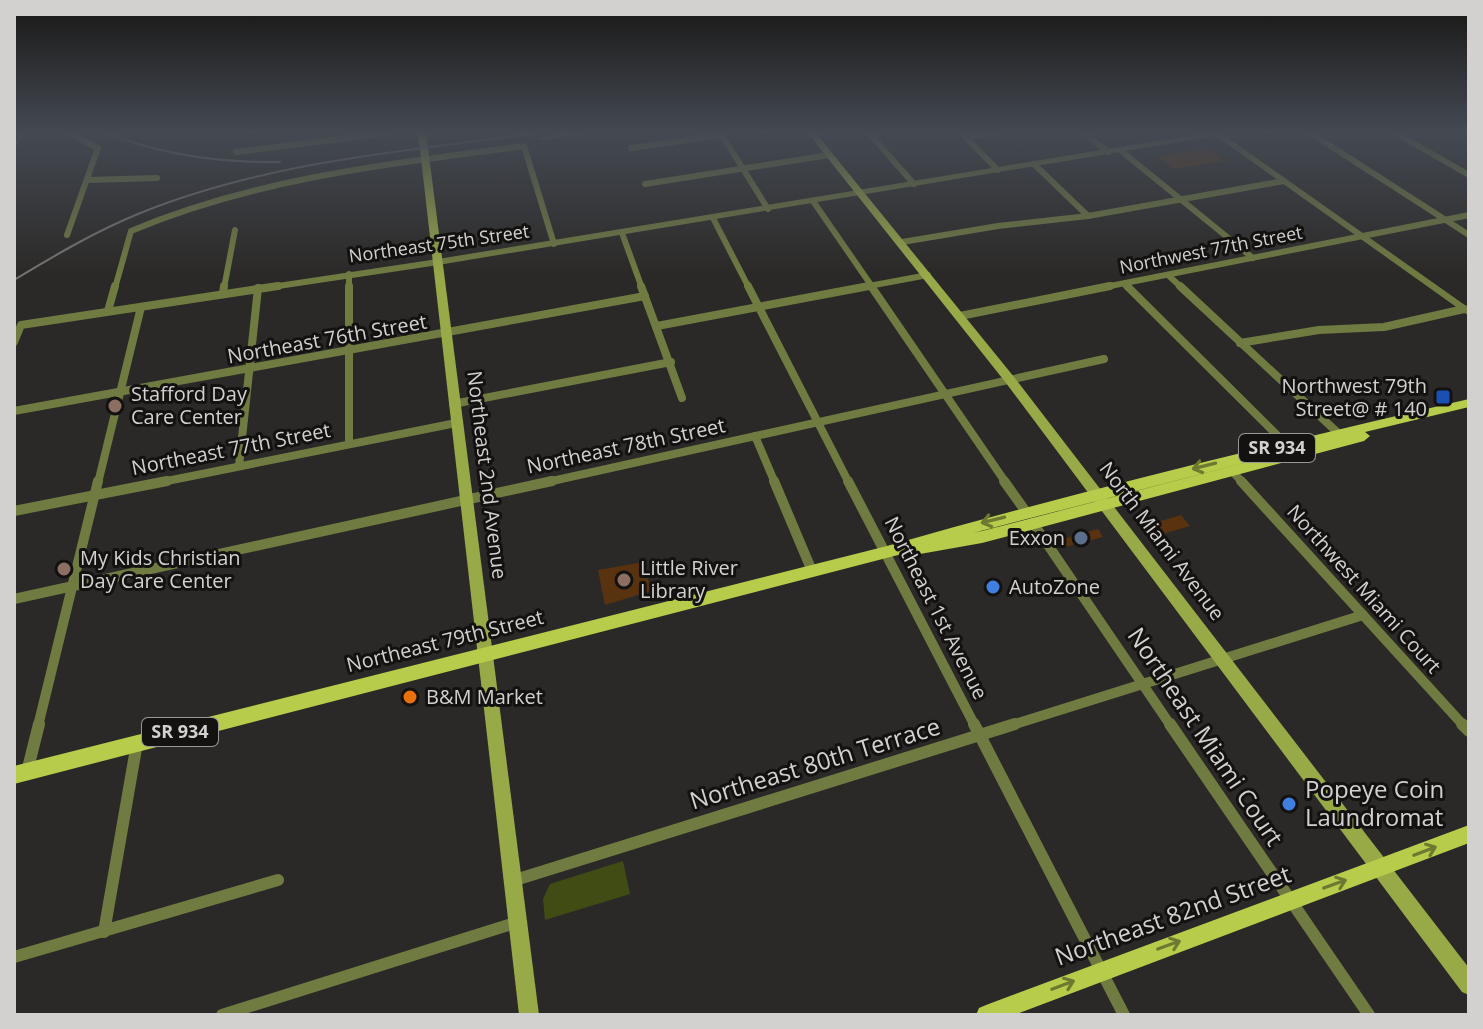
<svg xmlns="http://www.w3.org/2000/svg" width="1483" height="1029" font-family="'Open Sans',sans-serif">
<rect width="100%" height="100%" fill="#2b2927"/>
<path fill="#404c14" d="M623,861L630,894L545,920L543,899L550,884Z"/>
<g fill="#593210">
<path d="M1207,149L1224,161L1174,169L1158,156Z"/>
<path d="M1181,515L1190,526L1152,537L1144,526Z"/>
<path d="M1098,529L1103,537L1065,547L1059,540Z"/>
<path d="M644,562L651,591L605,605L598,570Z"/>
</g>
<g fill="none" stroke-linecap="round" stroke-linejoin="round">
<g stroke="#707b41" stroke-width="6">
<path d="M720,132L768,209"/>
<path d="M868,132L914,184"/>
<path d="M960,132L998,170"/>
<path d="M1084,132L1108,152"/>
<path d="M1309,132L1469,235"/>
<path d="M1394,132L1469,175"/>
<path d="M966,137L1001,132"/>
<path d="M631,148L722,135"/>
<path d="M1120,150L1253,258"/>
<path d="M236,152L397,132"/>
<path d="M1034,164L1088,216"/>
<path d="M88,180L157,178"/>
<path d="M645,184L829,155"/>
<path d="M813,201L873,288"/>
<path d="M713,218L749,288"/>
<path d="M622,233L642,288"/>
<path d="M67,235L98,148L68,132"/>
<path d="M902,242L998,226L1088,216L1284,181"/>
<path d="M349,274V288"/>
<path d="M1168,275L1182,288"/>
<path d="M1125,284L1129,288"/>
<path d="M115,288L131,231C257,178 389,164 524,146L554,244"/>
<path d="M224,288L235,230"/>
<path d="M265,288L438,262"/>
<path d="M858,288L928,275"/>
<path d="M1100,288L1469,215"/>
</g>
<g stroke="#707b41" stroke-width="8">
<path d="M349,286V444"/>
<path d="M641,286L682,398"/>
<path d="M748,286L849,483"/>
<path d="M871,286L1006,483"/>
<path d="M1127,286L1287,445"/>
<path d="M1180,286L1338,433"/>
<path d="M223,293L224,286"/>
<path d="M108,311L115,286"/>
<path d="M960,316L1110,286"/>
<path d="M657,326L869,286"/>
<path d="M14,342L21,325L278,286"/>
<path d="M1240,343L1319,330L1384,327L1464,309"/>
<path d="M453,404L671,362"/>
<path d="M14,411L645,296"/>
<path d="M755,436L775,483"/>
<path d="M239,466L258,288"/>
<path d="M1233,472L1243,483"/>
<path d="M98,483L141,307"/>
<path d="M157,483L456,423"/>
<path d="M543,483L1104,359"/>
</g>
<g stroke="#707b41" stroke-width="10">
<path d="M774,481L812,571"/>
<path d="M848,481L975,726"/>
<path d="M1004,481L1026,512"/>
<path d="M1241,481L1464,726"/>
<path d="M14,511L167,481"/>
<path d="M1033,523L1171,726"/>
<path d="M14,599L552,481"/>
<path d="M38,726L98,481"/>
<path d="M1009,726L1363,615"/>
</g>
<g stroke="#707b41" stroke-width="12">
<path d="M974,724L1124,1015"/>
<path d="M1170,724L1369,1015"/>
<path d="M1462,724L1469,731"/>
<path d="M27,772L39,724"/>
<path d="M512,881L1015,724"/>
<path d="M104,932L137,743"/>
<path d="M14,957L278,880"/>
<path d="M222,1015L518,922"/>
</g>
<path fill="#707b41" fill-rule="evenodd" d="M1211,132H1234L1224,135L1469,308V316L1216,136L438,265L434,262L438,259Z"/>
<g fill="#98a948" fill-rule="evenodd">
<path d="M418,132H426L539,1015H519Z"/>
<path d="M807,132H815L1014,377L1469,968V995L1462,992L1006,383Z"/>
</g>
<g fill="#b7cc4a" fill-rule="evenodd">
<path d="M1469,399V407L1365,432L1370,436L1364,441L982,543L903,557L898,555L14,784V766L887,546C1080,491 1274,444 1469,399ZM1344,437L982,531L973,533Z"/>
<path d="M1469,825V843L1014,1015H976L979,1008L986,1005Z"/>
</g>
<g stroke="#767573" stroke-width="2">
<path d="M104,132C161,155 219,163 280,162"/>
<path d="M540,139L590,132"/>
<path d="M14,148L22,132"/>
<path d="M14,280C54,256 94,232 138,214C267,161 412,150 549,132"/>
</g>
</g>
<defs><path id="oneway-shaft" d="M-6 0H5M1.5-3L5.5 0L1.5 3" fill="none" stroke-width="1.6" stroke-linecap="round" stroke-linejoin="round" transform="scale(2)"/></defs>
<g stroke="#6d7830">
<use href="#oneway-shaft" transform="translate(1204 466) rotate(166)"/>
<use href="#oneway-shaft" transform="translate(993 520) rotate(166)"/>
<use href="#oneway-shaft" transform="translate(1425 851) rotate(-21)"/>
<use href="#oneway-shaft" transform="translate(1335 884) rotate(-20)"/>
<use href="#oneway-shaft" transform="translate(1169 945) rotate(-20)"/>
<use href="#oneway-shaft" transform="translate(1063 985) rotate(-21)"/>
</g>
<linearGradient id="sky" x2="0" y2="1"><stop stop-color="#181715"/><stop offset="0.48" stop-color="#444952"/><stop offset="1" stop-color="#444952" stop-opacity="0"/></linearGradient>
<rect width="1483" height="276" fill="url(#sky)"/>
<rect fill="#1a4fb4" stroke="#131211" stroke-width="3" x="1435" y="389" width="16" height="16" rx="4"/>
<g fill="#8d6e63" stroke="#131211" stroke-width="3">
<circle cx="115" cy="406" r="8"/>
<circle cx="64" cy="569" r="8"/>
<circle cx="624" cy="580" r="8"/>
</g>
<circle fill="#5c6f8a" stroke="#131211" stroke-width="3" cx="1081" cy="538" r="8"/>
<g fill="#3f7fe0" stroke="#131211" stroke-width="3">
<circle cx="993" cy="587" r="8"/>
<circle cx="1289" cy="804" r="8"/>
</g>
<circle fill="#e8710a" stroke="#131211" stroke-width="3" cx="410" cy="697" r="8"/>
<g text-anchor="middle" stroke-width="6" stroke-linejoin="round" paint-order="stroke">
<g font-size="18" fill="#d2d1cf" stroke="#131211">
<text transform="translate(439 244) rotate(-8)" y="6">Northeast 75th Street</text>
<text transform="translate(1211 250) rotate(-11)" y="6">Northwest 77th Street</text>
</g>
<g fill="#131211" stroke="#999896" stroke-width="2">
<rect x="1239" y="434" width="76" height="28" rx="6"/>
<rect x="142" y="718" width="76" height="28" rx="6"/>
</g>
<g font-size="18" font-weight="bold" fill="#d2d1cf">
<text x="1277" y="454">SR 934</text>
<text x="180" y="738">SR 934</text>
</g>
<g font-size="20" fill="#d2d1cf" stroke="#131211">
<text transform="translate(327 339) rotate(-10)" y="7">Northeast 76th Street</text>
<text transform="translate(626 446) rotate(-12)" y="7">Northeast 78th Street</text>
<text transform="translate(231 449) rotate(-11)" y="7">Northeast 77th Street</text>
<text transform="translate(487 475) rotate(83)" y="7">Northeast 2nd Avenue</text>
<text transform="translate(1162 541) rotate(53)" y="7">North Miami Avenue</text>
<text transform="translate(1364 589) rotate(48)" y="7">Northwest Miami Court</text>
<text transform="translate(936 608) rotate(63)" y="7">Northeast 1st Avenue</text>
<text transform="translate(445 641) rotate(-14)" y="7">Northeast 79th Street</text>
</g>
<g font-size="20" fill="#d2d1cf" stroke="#131211" text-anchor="start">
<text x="1427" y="393" text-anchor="end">Northwest 79th<tspan x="1427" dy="23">Street@ # 140</tspan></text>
<text x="131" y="401">Stafford Day<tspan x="131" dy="23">Care Center</tspan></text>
<text x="1065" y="545" text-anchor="end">Exxon</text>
<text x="80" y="565">My Kids Christian<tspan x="80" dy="23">Day Care Center</tspan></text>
<text x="640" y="575">Little River<tspan x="640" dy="23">Library</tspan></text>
<text x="1009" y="594">AutoZone</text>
<text x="426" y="704">B&amp;M Market</text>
</g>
<g font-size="24" fill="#d2d1cf" stroke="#131211">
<text transform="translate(1205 737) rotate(56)" y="8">Northeast Miami Court</text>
<text transform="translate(815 764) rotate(-17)" y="8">Northeast 80th Terrace</text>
<text transform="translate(1173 916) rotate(-20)" y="8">Northeast 82nd Street</text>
</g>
<g font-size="24" fill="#d2d1cf" stroke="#131211" text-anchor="start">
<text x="1305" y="798">Popeye Coin<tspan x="1305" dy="28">Laundromat</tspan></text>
</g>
</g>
<rect width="1483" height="1029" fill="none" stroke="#d2d1cf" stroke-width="32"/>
</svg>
